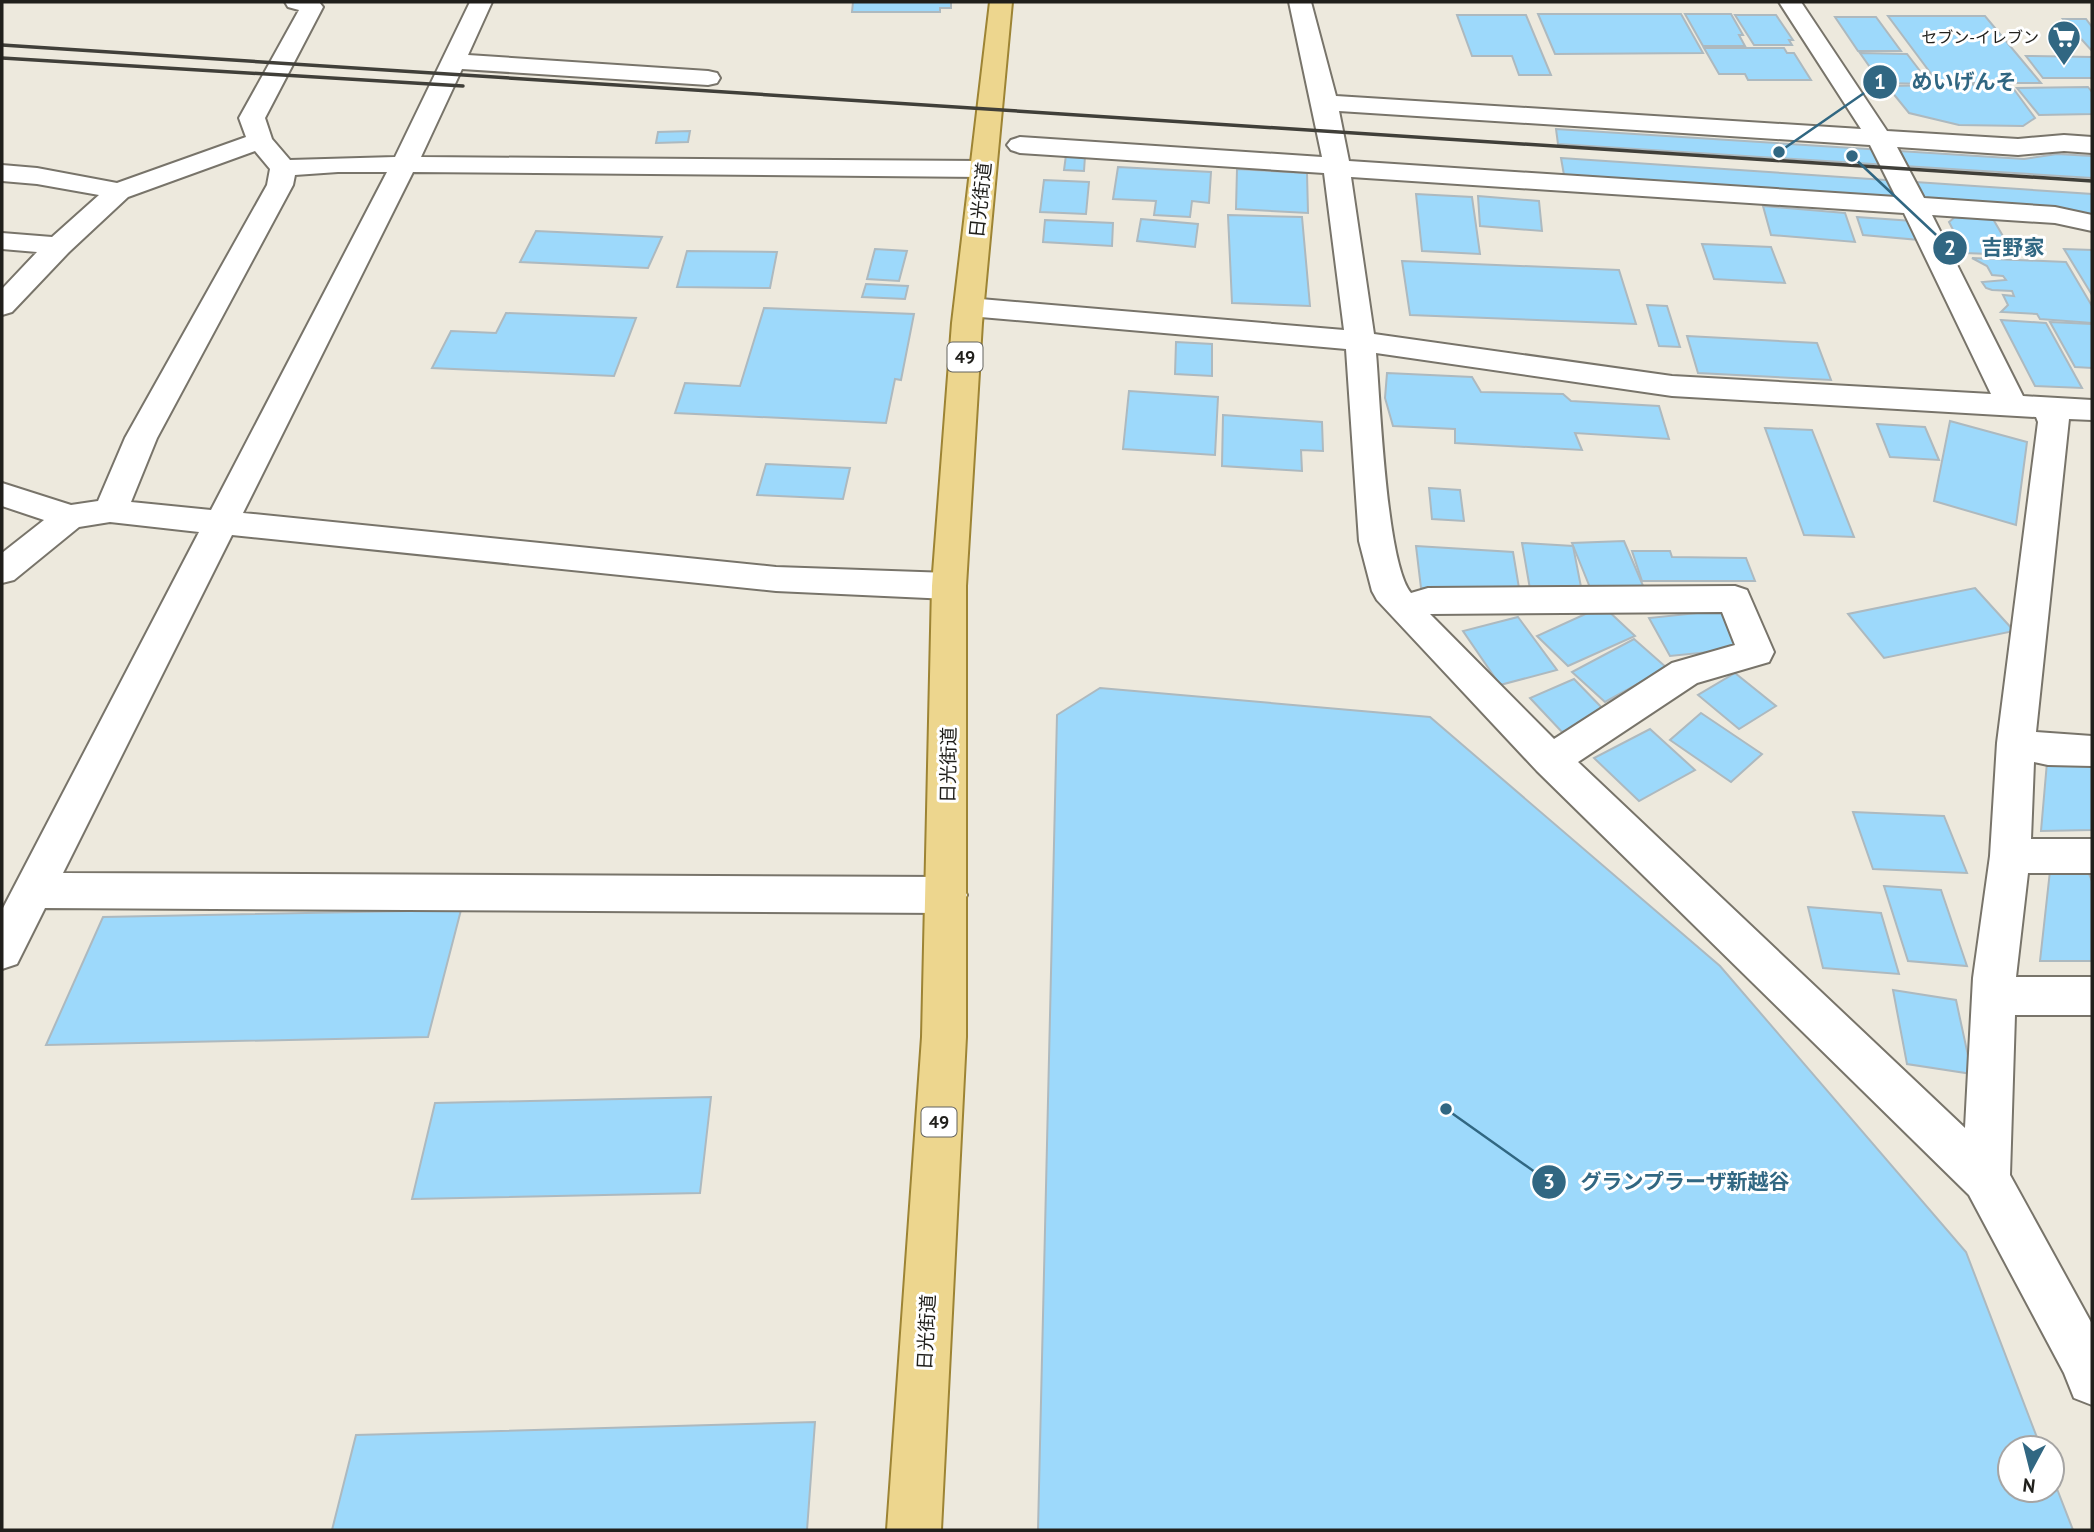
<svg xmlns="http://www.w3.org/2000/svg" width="2094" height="1532" font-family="'PT Sans','Noto Sans JP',sans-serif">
<rect width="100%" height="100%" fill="#ede9dd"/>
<g fill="#9dd9fb" stroke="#adb9bf" stroke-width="2">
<path d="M853,2H951V8H940V12H852Z"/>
<path d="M1538,14H1681L1703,53L1555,54Z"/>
<path d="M1685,14H1731L1743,35H1739L1745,46H1703Z"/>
<path d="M1457,15H1526L1551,75H1519L1512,56H1472Z"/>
<path d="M1735,15H1776L1793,40H1789L1792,45H1754Z"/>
<path d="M1888,16H1985L2041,83H1938Z"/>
<path d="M1835,17H1876L1901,51H1858Z"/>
<path d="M2063,19H2086L2092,27V51Z"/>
<path d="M1704,48H1784L1787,53H1794L1811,80H1748L1745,74H1719Z"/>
<path d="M1860,53L1907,54L1930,84L1881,83Z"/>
<path d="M2026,56L2092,57V78H2043Z"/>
<path d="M2010,84L2035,118L2023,126L1959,125L1909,113L1887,86Z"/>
<path d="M2088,87L2092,92V114L2039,115L2017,88Z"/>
<path d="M1556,129L2024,159L2057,154L2092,156V178L1558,144Z"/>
<path d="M690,131L688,142L656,143L658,132Z"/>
<path d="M1066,155L1085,156L1084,171L1064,170Z"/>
<path d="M1561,158L2092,194V220L2051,211L1564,175Z"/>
<path d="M1118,167L1211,172L1209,203L1192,201L1190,217L1154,215L1156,201L1113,199Z"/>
<path d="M1237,169L1307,173L1308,213L1236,209Z"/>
<path d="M1044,180L1089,182L1086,214L1040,212Z"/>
<path d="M1416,194L1472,197L1480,254L1422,251Z"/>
<path d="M1478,196L1539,201L1542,231L1480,226Z"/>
<path d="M1763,206L1845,213L1855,242L1771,235Z"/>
<path d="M1228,215L1302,217L1310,306L1232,303Z"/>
<path d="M1857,217L1913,221L1920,240L1863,235Z"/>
<path d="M1955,217L1993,219L2014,255L1965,253L1949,222Z"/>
<path d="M1141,219L1198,224L1195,247L1137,241Z"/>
<path d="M1045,220L1113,223L1112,246L1043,242Z"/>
<path d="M536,231L662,237L648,268L520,262Z"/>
<path d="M1702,244L1771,247L1785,283L1714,279Z"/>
<path d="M875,249L907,251L899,281L867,279Z"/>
<path d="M2064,249L2092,250V295Z"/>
<path d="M687,251L777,252L770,288L677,287Z"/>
<path d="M1972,258L2066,262L2092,306V323L2040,319L2037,314L2001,312L2008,305L2003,295L2014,296L2012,291L1992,290L1986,288L1982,282L2006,280L2003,276L1992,275L1987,266Z"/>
<path d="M1402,261L1619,270L1636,324L1410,315Z"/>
<path d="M866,284L908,286L905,299L862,297Z"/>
<path d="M1647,305L1667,306L1680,347L1659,346Z"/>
<path d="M764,308L914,314L901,380L895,379L886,423L675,413L685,383L740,386Z"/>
<path d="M506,313L636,318L614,376L432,368L451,331L496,333Z"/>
<path d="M2001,320L2046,323L2082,388L2035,386Z"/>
<path d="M2050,322L2092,324V368L2075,367Z"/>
<path d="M1687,336L1817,343L1831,380L1698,373Z"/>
<path d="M1176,342L1212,344V376L1175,374Z"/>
<path d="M1387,373L1472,377L1481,392L1563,394L1571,401L1659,406L1669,439L1575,433L1582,450L1455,443V429L1393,426L1385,398Z"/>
<path d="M1129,391L1218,397L1215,455L1123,449Z"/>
<path d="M1223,415L1322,422L1323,451L1301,450L1302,471L1222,466Z"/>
<path d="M1950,421L2027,442L2016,525L1934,501Z"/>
<path d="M1877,424L1925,427L1939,460L1890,457Z"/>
<path d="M1765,428L1812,430L1854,537L1804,535Z"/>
<path d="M766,464L850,468L843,499L757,495Z"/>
<path d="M1429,488L1460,490L1464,521L1432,519Z"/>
<path d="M1624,541L1644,588L1591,590L1572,543Z"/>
<path d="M1522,543L1573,546L1582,592L1530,589Z"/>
<path d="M1416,546L1513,552L1520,594L1421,588Z"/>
<path d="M1632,551H1670L1672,557L1746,558L1755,581H1642Z"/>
<path d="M1975,588L2014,631L1884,658L1848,614Z"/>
<path d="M1603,606L1635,636L1568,666L1537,636Z"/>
<path d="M1726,610L1749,648L1670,656L1649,618Z"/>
<path d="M1518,617L1557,670L1500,685L1463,631Z"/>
<path d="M1634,639L1667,668L1605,702L1572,672Z"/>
<path d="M1735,673L1776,706L1739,729L1698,695Z"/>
<path d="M1574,679L1607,713L1562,732L1530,698Z"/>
<path d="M1100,688L1430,717L1720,966L1966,1252L2041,1448H2010V1490H2052V1476L2073,1530H1038L1057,715Z"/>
<path d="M1701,713L1762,754L1731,782L1670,740Z"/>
<path d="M1650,729L1695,770L1639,801L1594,758Z"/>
<path d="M2047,762H2092V830L2041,831Z"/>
<path d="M1853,812L1944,816L1967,873L1873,869Z"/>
<path d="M2087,869L2092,881V961H2040L2050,871Z"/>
<path d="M1884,886L1941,890L1967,966L1908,961Z"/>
<path d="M1808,907L1881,913L1899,974L1823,968Z"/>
<path d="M461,910L428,1037L46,1045L103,917Z"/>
<path d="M1893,990L1956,1000L1972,1074L1907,1064Z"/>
<path d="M711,1097L700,1193L412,1199L435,1103Z"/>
<path d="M815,1422L807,1530H332L356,1435Z"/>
</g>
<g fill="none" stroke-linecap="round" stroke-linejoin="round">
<g stroke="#78746a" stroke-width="4">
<g id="minor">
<path d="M285,2H319L323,7L265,118L272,139L290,160L395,157L470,2H492L468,55L708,71L717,73L720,78L717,83L708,85L462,69L421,157L983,161L992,163L996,169L992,175L983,177L413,172L243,513L776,567L949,573L961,577L966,586L961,595L949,599L776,591L232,535L63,873L946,877L961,883L967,895L961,907L946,913L45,908L17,964L2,969V910L199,532L110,522L79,527L14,580L2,583V553L44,520L2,506V483L71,505L98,501L125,438L267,185L270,169L255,151L128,197L69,252L12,312L2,315V289L37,252L2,249V233L52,237L99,195L37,184L2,181V165L37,168L117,183L246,137L239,118L299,10L288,7ZM338,172H387L211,510L131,502L157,438L293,185L295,175Z"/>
<path d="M1289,2H1311L1336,96L1861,129L1779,2H1801L1887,131L2018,139L2064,135L2092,137V153L2064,151L2018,155L1897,147L1924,198L2055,207L2092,215V231L2055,223L1932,215L2023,396L2092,400V420L2069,419L2036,732L2092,736V766L2048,765L2034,762L2031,839H2092V873H2028L2016,977H2092V1015H2015L2010,1175L2092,1324V1405L2074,1398L2064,1373L1969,1195L1537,771L1377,600L1372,591L1359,541L1346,349L969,316L959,313L954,307L959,301L969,298L1344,330L1324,173L1020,153L1011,150L1007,145L1011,140L1020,137L1322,157ZM1339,111L1870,145L1896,197L1349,161ZM1351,177L1904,213L1991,394L1672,376L1374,334ZM1376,353L1672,396L2036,417L2038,422L1997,743L1990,856L1973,978L1965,1128L1578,762L1697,683L1769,662L1774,652L1747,590L1735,586L1428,588L1411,593C1386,564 1380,398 1376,353ZM1722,612L1735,645L1672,663L1554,739L1430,614Z"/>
</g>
</g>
<g stroke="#9d8434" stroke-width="4">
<path id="major" d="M990,2H1012L982,323L966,586V1037L941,1530H887L922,1037L932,586L952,323Z"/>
</g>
<use href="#minor" fill="#fff" fill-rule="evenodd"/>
<use href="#major" fill="#edd68e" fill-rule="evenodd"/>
<g stroke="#403f39" stroke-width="3.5">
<path d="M2,45L2092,181"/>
<path d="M2,58L463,86"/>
</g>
</g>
<defs>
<g id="supermarket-pin" transform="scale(1.75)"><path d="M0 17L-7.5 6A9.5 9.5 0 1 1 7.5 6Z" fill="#316782" stroke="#fff"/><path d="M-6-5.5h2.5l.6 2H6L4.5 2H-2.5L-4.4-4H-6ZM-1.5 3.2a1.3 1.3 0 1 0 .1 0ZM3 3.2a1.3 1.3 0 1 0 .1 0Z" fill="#fff"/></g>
</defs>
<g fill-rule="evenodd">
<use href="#supermarket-pin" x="2064" y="37"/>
</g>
<g text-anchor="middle" stroke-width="6" stroke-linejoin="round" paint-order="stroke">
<g font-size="16" fill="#201f1b" stroke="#fff" text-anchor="end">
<text x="2039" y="43">セブン-イレブン</text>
</g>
<g fill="#fff" stroke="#63625f" stroke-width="2">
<rect x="947.5" y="342.5" width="35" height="29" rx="5"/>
<rect x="921.5" y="1107.5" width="35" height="29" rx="5"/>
</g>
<g font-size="18" font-weight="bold" fill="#201f1b">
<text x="965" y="363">49</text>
<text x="939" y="1128">49</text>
</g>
<g font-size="19" fill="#201f1b" stroke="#fff">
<text transform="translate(980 200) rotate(-84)" y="7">日光街道</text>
<text transform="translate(948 765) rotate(-89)" y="7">日光街道</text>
<text transform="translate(926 1332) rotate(-87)" y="7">日光街道</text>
</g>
</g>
<path fill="none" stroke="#316782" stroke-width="2.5" d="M1779 152L1880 82M1852 156L1950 248M1446 1109L1549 1182"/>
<g fill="#316782" stroke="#fff" stroke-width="2.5">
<circle cx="1779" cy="152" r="7"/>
<circle cx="1852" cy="156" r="7"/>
<circle cx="1446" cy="1109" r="7"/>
<circle cx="1880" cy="82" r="18"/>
<circle cx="1950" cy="248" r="18"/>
<circle cx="1549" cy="1182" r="18"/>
</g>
<g font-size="21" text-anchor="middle" font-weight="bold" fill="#fff">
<text x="1880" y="89">1</text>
<text x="1950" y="255">2</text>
<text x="1549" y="1189">3</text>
</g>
<g font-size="21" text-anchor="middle" font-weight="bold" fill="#316782" stroke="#fff" stroke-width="6" stroke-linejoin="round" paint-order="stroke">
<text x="1964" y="89">めいげんそ</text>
<text x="2013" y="255">吉野家</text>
<text x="1685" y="1189">グランプラーザ新越谷</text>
</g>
<rect width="2094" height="1532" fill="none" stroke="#201f1b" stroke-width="7"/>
<g transform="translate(2031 1469) rotate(187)"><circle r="33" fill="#ffffff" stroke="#a6a5a4" stroke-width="2"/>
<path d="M0-5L12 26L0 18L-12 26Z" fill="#316782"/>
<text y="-10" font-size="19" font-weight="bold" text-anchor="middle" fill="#201f1b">N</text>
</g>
</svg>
